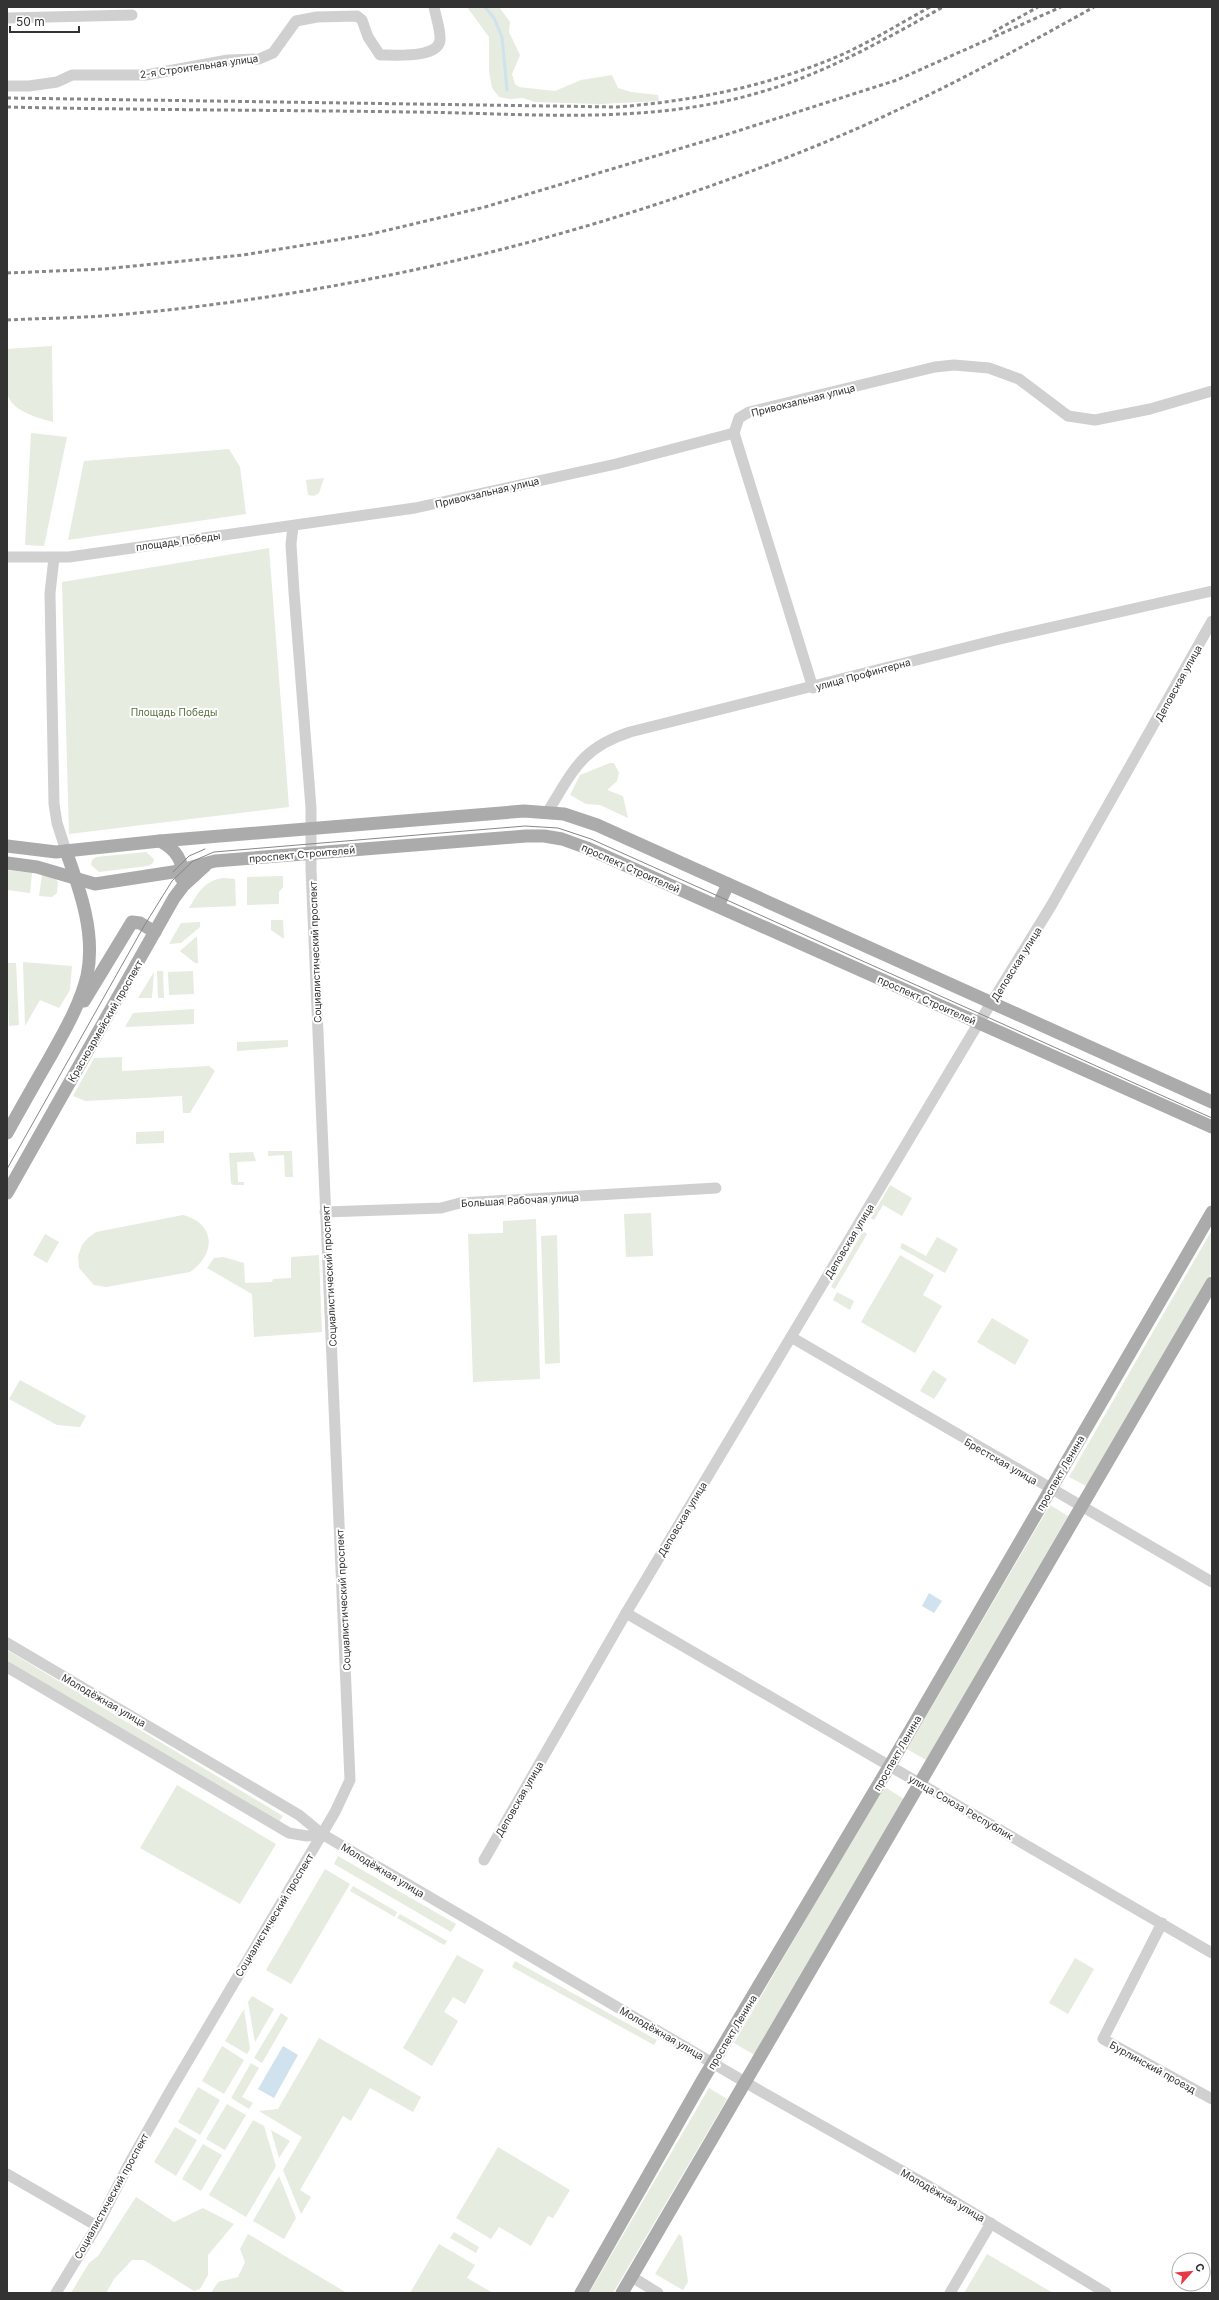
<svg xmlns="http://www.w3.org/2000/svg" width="1219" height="2300" font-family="Inter,sans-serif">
<rect width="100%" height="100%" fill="#fff"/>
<g fill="#e6ecdf">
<path d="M467,7H499L510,22L509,32L520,55L512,74L515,84L519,87L555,91L581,80L612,75L618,88L631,92L658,95L659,101L600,104L535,102L523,98L510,99L499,97L492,88L489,71V37Z"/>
<path d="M52,346L53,422C38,418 11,411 7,393C4,380 7,362 7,349Z"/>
<path d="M31,433L67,437L44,546L25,545Z"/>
<path d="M229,449L240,467L246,514L68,540L84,461Z"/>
<path d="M324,478L319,493L314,496L308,495L306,480Z"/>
<path d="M269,548L289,807L69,834L62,582Z"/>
<path d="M610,763H614L619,773L617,781L607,790L623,796L628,818L600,805L586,804L570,795L580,775Z"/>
<path d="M146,852L154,859L153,863L148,866L99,872L91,865L92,860L96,857Z"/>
<path d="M7,870L32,873L30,893L7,890Z"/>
<path d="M42,875L55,878L58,882L57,893L52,897L39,896Z"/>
<path d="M283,876V887L279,892V904L247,905V877Z"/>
<path d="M223,878L235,879L236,906L189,908C198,893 204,881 223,878Z"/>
<path d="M271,920H283L284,939L271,930Z"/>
<path d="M200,922V927L181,943L169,944L181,923Z"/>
<path d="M197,936L198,963H195L180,951Z"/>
<path d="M23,962L72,966L70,990L59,1008L40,1000L25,1026Z"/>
<path d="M7,963H16L19,1025L9,1026Z"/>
<path d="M157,971H163L164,998H158Z"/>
<path d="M193,971L194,994L169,995L168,972Z"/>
<path d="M154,972L152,998H138Z"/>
<path d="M194,1009V1024L125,1027L133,1013Z"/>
<path d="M288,1040V1047L237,1051V1042Z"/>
<path d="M122,1057V1071L209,1066L215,1071L190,1113H183L182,1096L85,1101L73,1096L94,1058Z"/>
<path d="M164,1131V1143L136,1144V1132Z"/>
<path d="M268,1151H292L293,1177H285L284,1155L268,1156Z"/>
<path d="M253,1152L256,1161L237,1162L238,1182H244V1185H233L231,1183L229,1153Z"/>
<path d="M890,1185L912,1198L902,1216L883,1205L874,1220L871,1218Z"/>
<path d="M651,1213L653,1256L626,1257L624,1214Z"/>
<path d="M183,1215C216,1224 216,1254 190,1272L106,1287L94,1285L79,1268L78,1256L82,1245L88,1238L96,1232Z"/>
<path d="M536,1219L540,1379L473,1382L468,1234L503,1233V1221Z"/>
<path d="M1212,1230V1272L1088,1487L1069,1477Z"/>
<path d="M863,1231L867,1234L835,1289L831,1287Z"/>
<path d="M45,1234L59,1242L47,1263L33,1255Z"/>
<path d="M557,1235L560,1363L545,1364L541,1236Z"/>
<path d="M937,1237L958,1249L945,1273L900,1248L902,1243L926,1256Z"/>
<path d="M319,1255L322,1332L254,1337L252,1294L207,1268L214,1258L223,1257L244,1263L245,1283L272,1282L273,1279L291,1278V1257Z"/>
<path d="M900,1255L934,1275L923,1295L942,1306L915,1353L861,1322Z"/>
<path d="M837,1292L854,1301L850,1310L833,1300Z"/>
<path d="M992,1318L1029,1340L1015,1365L977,1342Z"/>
<path d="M933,1370L947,1379L934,1399L920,1391Z"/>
<path d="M20,1380L86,1416L80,1427L57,1425L9,1399Z"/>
<path d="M1050,1505L1068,1516L926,1760L907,1749Z"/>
<path d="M7,1650L283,1816L279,1822L7,1661Z"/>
<path d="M177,1785L276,1844L240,1904L140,1848Z"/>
<path d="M883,1786L904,1799L756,2056L734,2043Z"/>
<path d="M338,1856L456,1924L451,1932L334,1864Z"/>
<path d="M325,1869L350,1884L291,1984L266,1970Z"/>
<path d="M353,1886L397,1912L395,1917L350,1891Z"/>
<path d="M400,1914L447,1941L444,1945L397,1918Z"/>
<path d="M457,1955L484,1970L465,2004L453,1997L444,2012L458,2021L432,2066L403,2048Z"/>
<path d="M1075,1958L1094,1969L1068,2014L1049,2003Z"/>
<path d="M515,1961L657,2040L654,2045L512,1967Z"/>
<path d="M252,1996L274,2009L255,2042L248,2002Z"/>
<path d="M244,2009L250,2049L247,2054L225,2041Z"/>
<path d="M281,2013L288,2018L262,2063L254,2058Z"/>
<path d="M319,2038L421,2097L413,2112L370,2088L351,2121L343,2116L300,2190L311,2197L301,2214L283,2170L302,2137L259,2111L278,2109Z"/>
<path d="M222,2046L244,2060L224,2094L202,2081Z"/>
<path d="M251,2063L259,2068L242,2097L253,2103L249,2109L231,2098Z"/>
<path d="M198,2087L220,2100L200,2135L178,2122Z"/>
<path d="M709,2088L727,2099L613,2293H589Z"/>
<path d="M227,2104L246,2115L225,2150L206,2139Z"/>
<path d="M253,2120L264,2126L276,2166L246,2217L209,2195Z"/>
<path d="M175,2127L197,2140L176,2176L154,2162Z"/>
<path d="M271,2130L290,2141L279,2158Z"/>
<path d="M203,2144L222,2155L201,2191L182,2179Z"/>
<path d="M498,2147L570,2190L553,2218L548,2216L531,2246L499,2227L491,2239L456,2218Z"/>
<path d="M279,2176L296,2218L284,2239L253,2221Z"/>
<path d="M136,2197L174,2222L203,2208L234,2224L208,2255V2275L200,2289L194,2291L144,2260H132L114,2279L106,2293H71L89,2263L98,2256Z"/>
<path d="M454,2232L479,2247L476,2253L450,2238Z"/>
<path d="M248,2234L347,2293H211L218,2282L238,2277L245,2262L240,2249Z"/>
<path d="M679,2234L682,2237L688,2282L683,2290L655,2274Z"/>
<path d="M439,2244L475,2265L467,2278L493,2293H410Z"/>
<path d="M987,2254L1053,2293H964Z"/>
</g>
<g fill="#cfe2ee">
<path d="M929,1593L942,1601L934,1613L922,1606Z"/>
<path d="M283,2046L298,2055L274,2098L258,2089Z"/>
</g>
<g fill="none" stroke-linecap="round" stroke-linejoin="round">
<path stroke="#cfe2ee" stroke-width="3" d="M485,7L494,18L502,37L507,90"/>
<g stroke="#d0d0d0" stroke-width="11">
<path d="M7,18L132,15"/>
<path d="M7,86H29L57,82L72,75H146L228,60L259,59L273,53L296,21L317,17L357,16L362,20L368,37L380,55C395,55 441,59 440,38C440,28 436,17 434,7"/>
<path d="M734,433L739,418L749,412L935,367L954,365L989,368L1019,379L1068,416L1095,420L1150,409L1212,391"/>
<path d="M734,433L813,688"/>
<path d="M7,557H69L415,508L616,464L734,433"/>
<path d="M54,558L50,593L54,804L57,823L66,851"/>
<path d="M548,811C574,770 581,748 630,732L1000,639L1212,591"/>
<path d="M325,1212L441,1208L460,1203L716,1188"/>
<path d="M791,1337L1212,1582"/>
<path d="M626,1613L1212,1953"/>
<path d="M7,1643L299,1815L322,1834L762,2092L927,2185L1106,2293"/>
<path d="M7,1667L289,1833L307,1836L322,1834"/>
<path d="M484,1860L626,1613L972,1034L1051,906L1212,621"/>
<path d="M1162,1923L1103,2039L1212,2099"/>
<path d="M7,2174L97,2226"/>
<path d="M632,2277L658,2293"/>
<path d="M56,2293L97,2226L130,2162L169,2093L335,1812L350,1780L311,869V808L294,592L291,544L293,526"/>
<path d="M950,2293L991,2223"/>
</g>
<g stroke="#ababab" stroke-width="13">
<path d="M160,841C175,849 185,861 181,878"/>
<path d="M7,846L56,852L160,841L524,811L564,814L597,825L1212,1102"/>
<path d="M7,863L37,867L95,884L173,872L215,861L526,836H544L562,839L587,848L1212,1127"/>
<path d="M718,906L728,884"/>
<path d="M84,1001L132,922L140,923L155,932"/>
<path d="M7,1133C21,1108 35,1083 49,1059C64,1032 80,1005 87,976C96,934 80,890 66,851"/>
<path d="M7,1193L174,898L183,886L205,866"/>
<path d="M581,2293L702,2081L890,1765L1212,1212"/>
<path d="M622,2293L1212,1283"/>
</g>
<g stroke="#888" stroke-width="1">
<path d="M173,872L189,856L205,849"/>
<path d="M7,1169L144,926L172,881L193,861L214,852L525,826L558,828L591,839L1212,1118"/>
</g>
<g stroke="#888" stroke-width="3" stroke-dasharray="4 3" stroke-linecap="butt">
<path d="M993,32L1038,7"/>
<path d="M7,98L617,107C694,101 769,86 841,55C872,41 901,23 930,7"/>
<path d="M7,107C142,110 276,110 411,112C527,113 647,126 761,92C826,73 884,40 943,7"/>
<path d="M7,273L104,269L243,255L367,235L485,207L722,136L897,80L1061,7"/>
<path d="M7,320C47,318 88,318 127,314C367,292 605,233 828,141C919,103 1008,55 1094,7"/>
</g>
</g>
<g text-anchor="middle" stroke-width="4" stroke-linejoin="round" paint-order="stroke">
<g font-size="10" fill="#333" stroke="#fff">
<text transform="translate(199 66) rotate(-8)" y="4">2-я Строительная улица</text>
<text transform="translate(803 400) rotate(-14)" y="4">Привокзальная улица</text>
<text transform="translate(487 492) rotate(-13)" y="4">Привокзальная улица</text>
<text transform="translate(178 541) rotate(-8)" y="4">площадь Победы</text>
<text transform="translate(863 674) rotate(-15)" y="4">улица Профинтерна</text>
<text transform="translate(1178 683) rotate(-61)" y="4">Деповская улица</text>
<text transform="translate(302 854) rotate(-5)" y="4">проспект Строителей</text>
<text transform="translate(631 868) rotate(24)" y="4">проспект Строителей</text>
<text transform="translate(315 952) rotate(-92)" y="4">Социалистический проспект</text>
<text transform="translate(1016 964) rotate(-58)" y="4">Деповская улица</text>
<text transform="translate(927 1000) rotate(24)" y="4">проспект Строителей</text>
<text transform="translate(105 1021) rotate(-60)" y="4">Красноармейский проспект</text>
<text transform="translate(520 1200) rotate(-3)" y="4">Большая Рабочая улица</text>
<text transform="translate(849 1241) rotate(-59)" y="4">Деповская улица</text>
<text transform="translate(329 1276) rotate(-93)" y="4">Социалистический проспект</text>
<text transform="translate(1001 1461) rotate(30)" y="4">Брестская улица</text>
<text transform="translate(1060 1473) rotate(-60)" y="4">проспект Ленина</text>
<text transform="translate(682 1519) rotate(-59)" y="4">Деповская улица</text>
<text transform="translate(343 1600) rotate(-93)" y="4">Социалистический проспект</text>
<text transform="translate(104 1700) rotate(30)" y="4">Молодёжная улица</text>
<text transform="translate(897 1753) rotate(-60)" y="4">проспект Ленина</text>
<text transform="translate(519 1799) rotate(-60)" y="4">Деповская улица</text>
<text transform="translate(961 1807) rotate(30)" y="4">улица Союза Республик</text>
<text transform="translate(383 1870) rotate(31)" y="4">Молодёжная улица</text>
<text transform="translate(274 1915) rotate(-59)" y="4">Социалистический проспект</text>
<text transform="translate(732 2032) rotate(-59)" y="4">проспект Ленина</text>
<text transform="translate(662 2033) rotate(30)" y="4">Молодёжная улица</text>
<text transform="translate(1153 2067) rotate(29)" y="4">Бурлинский проезд</text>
<text transform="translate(943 2195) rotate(30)" y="4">Молодёжная улица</text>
<text transform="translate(111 2196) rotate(-61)" y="4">Социалистический проспект</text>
</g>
<g font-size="10" fill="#56703f" stroke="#fff">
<text x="174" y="716">Площадь Победы</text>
</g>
</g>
<rect width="1219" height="2300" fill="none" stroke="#333333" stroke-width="16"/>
<g transform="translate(1191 2272) rotate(63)"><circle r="19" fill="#ffffff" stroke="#adadad"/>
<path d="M0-3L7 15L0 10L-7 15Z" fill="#e63946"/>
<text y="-6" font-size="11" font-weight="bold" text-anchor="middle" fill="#333333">С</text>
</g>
<path d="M10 26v6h69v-6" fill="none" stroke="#333333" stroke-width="2"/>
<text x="16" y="26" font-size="12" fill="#333333" stroke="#ffffff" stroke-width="3" paint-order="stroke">50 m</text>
</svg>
